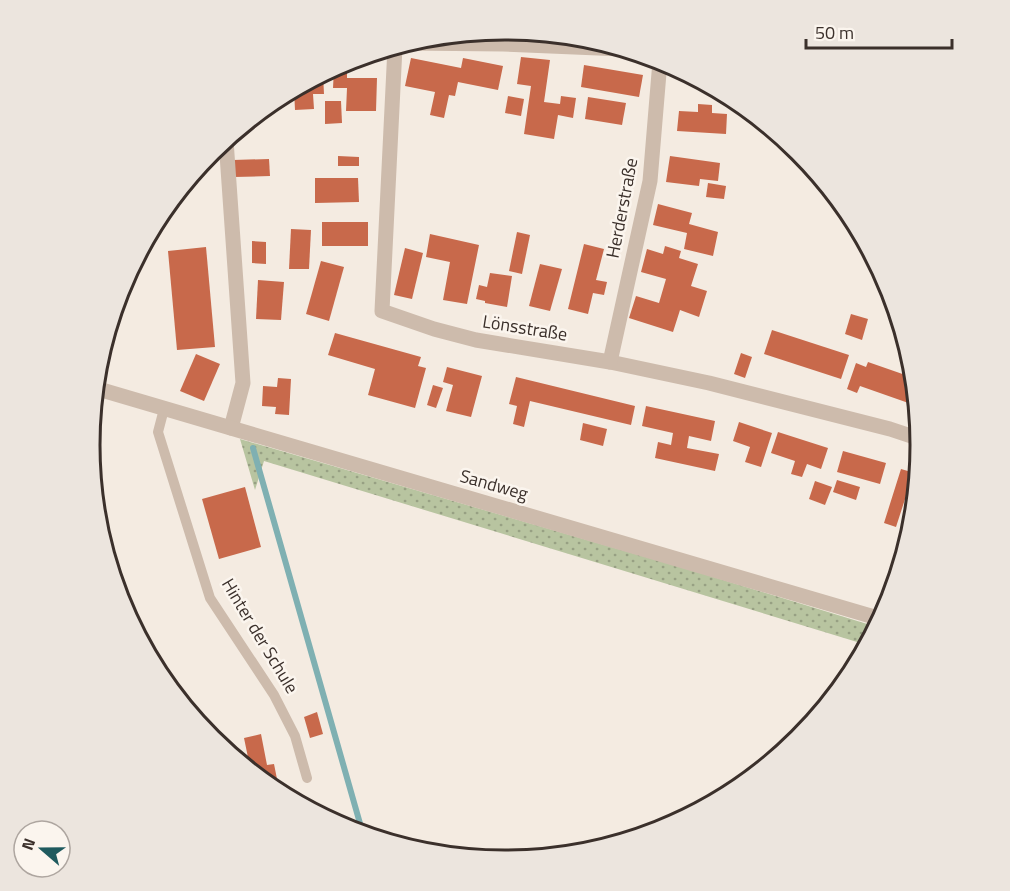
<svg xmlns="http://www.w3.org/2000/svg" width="1010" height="891" font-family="'Titillium Web',sans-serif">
<defs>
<pattern id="grass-dots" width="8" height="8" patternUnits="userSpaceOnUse" patternTransform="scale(1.5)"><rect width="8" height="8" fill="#b8c4a0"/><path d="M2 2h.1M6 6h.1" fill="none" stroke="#97a083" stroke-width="1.8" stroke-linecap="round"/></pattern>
</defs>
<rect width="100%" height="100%" fill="#f4ebe1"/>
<path fill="url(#grass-dots)" d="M240,439L694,571L877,627L867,645L264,461L255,490Z"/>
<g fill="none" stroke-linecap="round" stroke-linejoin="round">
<path stroke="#7fb0b2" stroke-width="6" d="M253,448L363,834"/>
</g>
<g fill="#c8694b">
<path d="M521,57L550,60L544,102L560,104L561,96L576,98L573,118L558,115L554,139L524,134L531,86L517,84Z"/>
<path d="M411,58L461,68L463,58L503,66L498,90L458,82L455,96L449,95L444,118L430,115L435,92L405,86Z"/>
<path d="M343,63H347V78H377L376,111H346L347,88H333L334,68Z"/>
<path d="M584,65L643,75L639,97L581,87Z"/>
<path d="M323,74L324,94H313L314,109L295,110L294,89Z"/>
<path d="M508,96L524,99L521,116L505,113Z"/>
<path d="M588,97L626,103L622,125L585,119Z"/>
<path d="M325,101H341L342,123L325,124Z"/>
<path d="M698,104L712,105V113L727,114L726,134L677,131L679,111L698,112Z"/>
<path d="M338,156L359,157V166H338Z"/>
<path d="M670,156L720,163L718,181L700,179L699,186L666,182Z"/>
<path d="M269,159L270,176L234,177L233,160Z"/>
<path d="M315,178H358L359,202L315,203Z"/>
<path d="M708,183L726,186L724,199L706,197Z"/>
<path d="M658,204L692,213L689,224L718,232L713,256L684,249L687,233L653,225Z"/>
<rect x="322" y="222" width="46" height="24"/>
<path d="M291,229L311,230L309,269H289Z"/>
<path d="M517,232L530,235L522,274L509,271Z"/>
<path d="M430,234L479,245L467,304L443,300L450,262L426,257Z"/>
<path d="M252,241L266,242V264L252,263Z"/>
<path d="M584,244L604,249L596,280L607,282L604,295L593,293L588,314L568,309Z"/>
<path d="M665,246L681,251L679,258L698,264L691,286L707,291L699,317L680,310L673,332L629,318L636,296L659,303L666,279L641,272L647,249L663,254Z"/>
<path d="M206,247L215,347L177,350L168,251Z"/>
<path d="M405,248L423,253L412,299L394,295Z"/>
<path d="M321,261L344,267L329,321L306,314Z"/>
<path d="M540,264L562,269L550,311L529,306Z"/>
<path d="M490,273L512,276L507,307L485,303V301L476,299L479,285L487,287Z"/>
<path d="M258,280L284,282L281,320L256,319Z"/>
<path d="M851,314L868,319L862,340L845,334Z"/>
<path d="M772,330L849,355L841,379L764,354Z"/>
<path d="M335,333L421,357L418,366L426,368L415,408L368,395L375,369L328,355Z"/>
<path d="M741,353L752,357L745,378L734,374Z"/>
<path d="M196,354L220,364L204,401L180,391Z"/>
<path d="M868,362L914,378L917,406L860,386L857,393L847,389L856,363L866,367Z"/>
<path d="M447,367L482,376L471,417L446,411L453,385L443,382Z"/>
<path d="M516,377L635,406L631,425L530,401L524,427L513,424L517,406L509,404Z"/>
<path d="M278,378L291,379L289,415L275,414L276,407L262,406L263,386L277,387Z"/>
<path d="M433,385L443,388L436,408L427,405Z"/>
<path d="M646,406L715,421L711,441L689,436L687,448L719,454L715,471L655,458L658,442L671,445L673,433L642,426Z"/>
<path d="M739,422L772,433L761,467L745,462L750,447L733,441Z"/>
<path d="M583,423L607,429L603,446L580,440Z"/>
<path d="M778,432L828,448L821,469L807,464L802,477L791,474L795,461L771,453Z"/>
<path d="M843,451L886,463L880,484L837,472Z"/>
<path d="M901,469L918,474L915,498L906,496L896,527L884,523Z"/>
<path d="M837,480L860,487L856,500L833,492Z"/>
<path d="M815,481L832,487L825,505L809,499Z"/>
<path d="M245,487L261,547L219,559L202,499Z"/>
<path d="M317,712L323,734L310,738L304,717Z"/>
<path d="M261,734L267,765L274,764L280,794L274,791L251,772L244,738Z"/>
</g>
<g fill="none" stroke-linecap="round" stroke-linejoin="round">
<path stroke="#cdbbac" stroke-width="10" d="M164,409L158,432L210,598L274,695L295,736L307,778"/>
<g stroke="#cdbbac" stroke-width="15">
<path d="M406,43L503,44L622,49"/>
<path d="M395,47L382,311L434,329L476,340L610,362L709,383L890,429L920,439"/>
<path d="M226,140L243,383L231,428"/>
<path d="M610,362L650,181L660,61"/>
<path d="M95,388L881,619"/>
</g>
</g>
<g text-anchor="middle" stroke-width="5" stroke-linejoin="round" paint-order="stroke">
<g font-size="18" fill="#3b302b" stroke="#fbf5ee">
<text transform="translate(622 208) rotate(-79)" y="6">Herderstraße</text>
<text transform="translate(525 328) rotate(9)" y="6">Lönsstraße</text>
<text transform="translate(494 485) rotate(16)" y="6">Sandweg</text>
<text transform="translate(260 636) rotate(59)" y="6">Hinter der Schule</text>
</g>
</g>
<path d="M0 0H1010V891H0ZM100 445a405 405 0 1 1 810 0a405 405 0 1 1-810 0Z" fill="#ece5de" fill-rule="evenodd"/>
<path fill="none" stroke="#3b302b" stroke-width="3" d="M100 445a405 405 0 1 1 810 0a405 405 0 1 1-810 0Z"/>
<g transform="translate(42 849) rotate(290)"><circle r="28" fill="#fbf5ee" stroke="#aea6a0" stroke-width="1.5"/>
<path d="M0-4.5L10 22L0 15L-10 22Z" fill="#1f5a5e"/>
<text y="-9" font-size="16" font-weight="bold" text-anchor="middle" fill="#3b302b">N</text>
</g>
<path d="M806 39v9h146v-9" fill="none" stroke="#3b302b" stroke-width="3"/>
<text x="815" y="39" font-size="18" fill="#3b302b" stroke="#fbf5ee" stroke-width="4.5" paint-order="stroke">50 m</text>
</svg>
